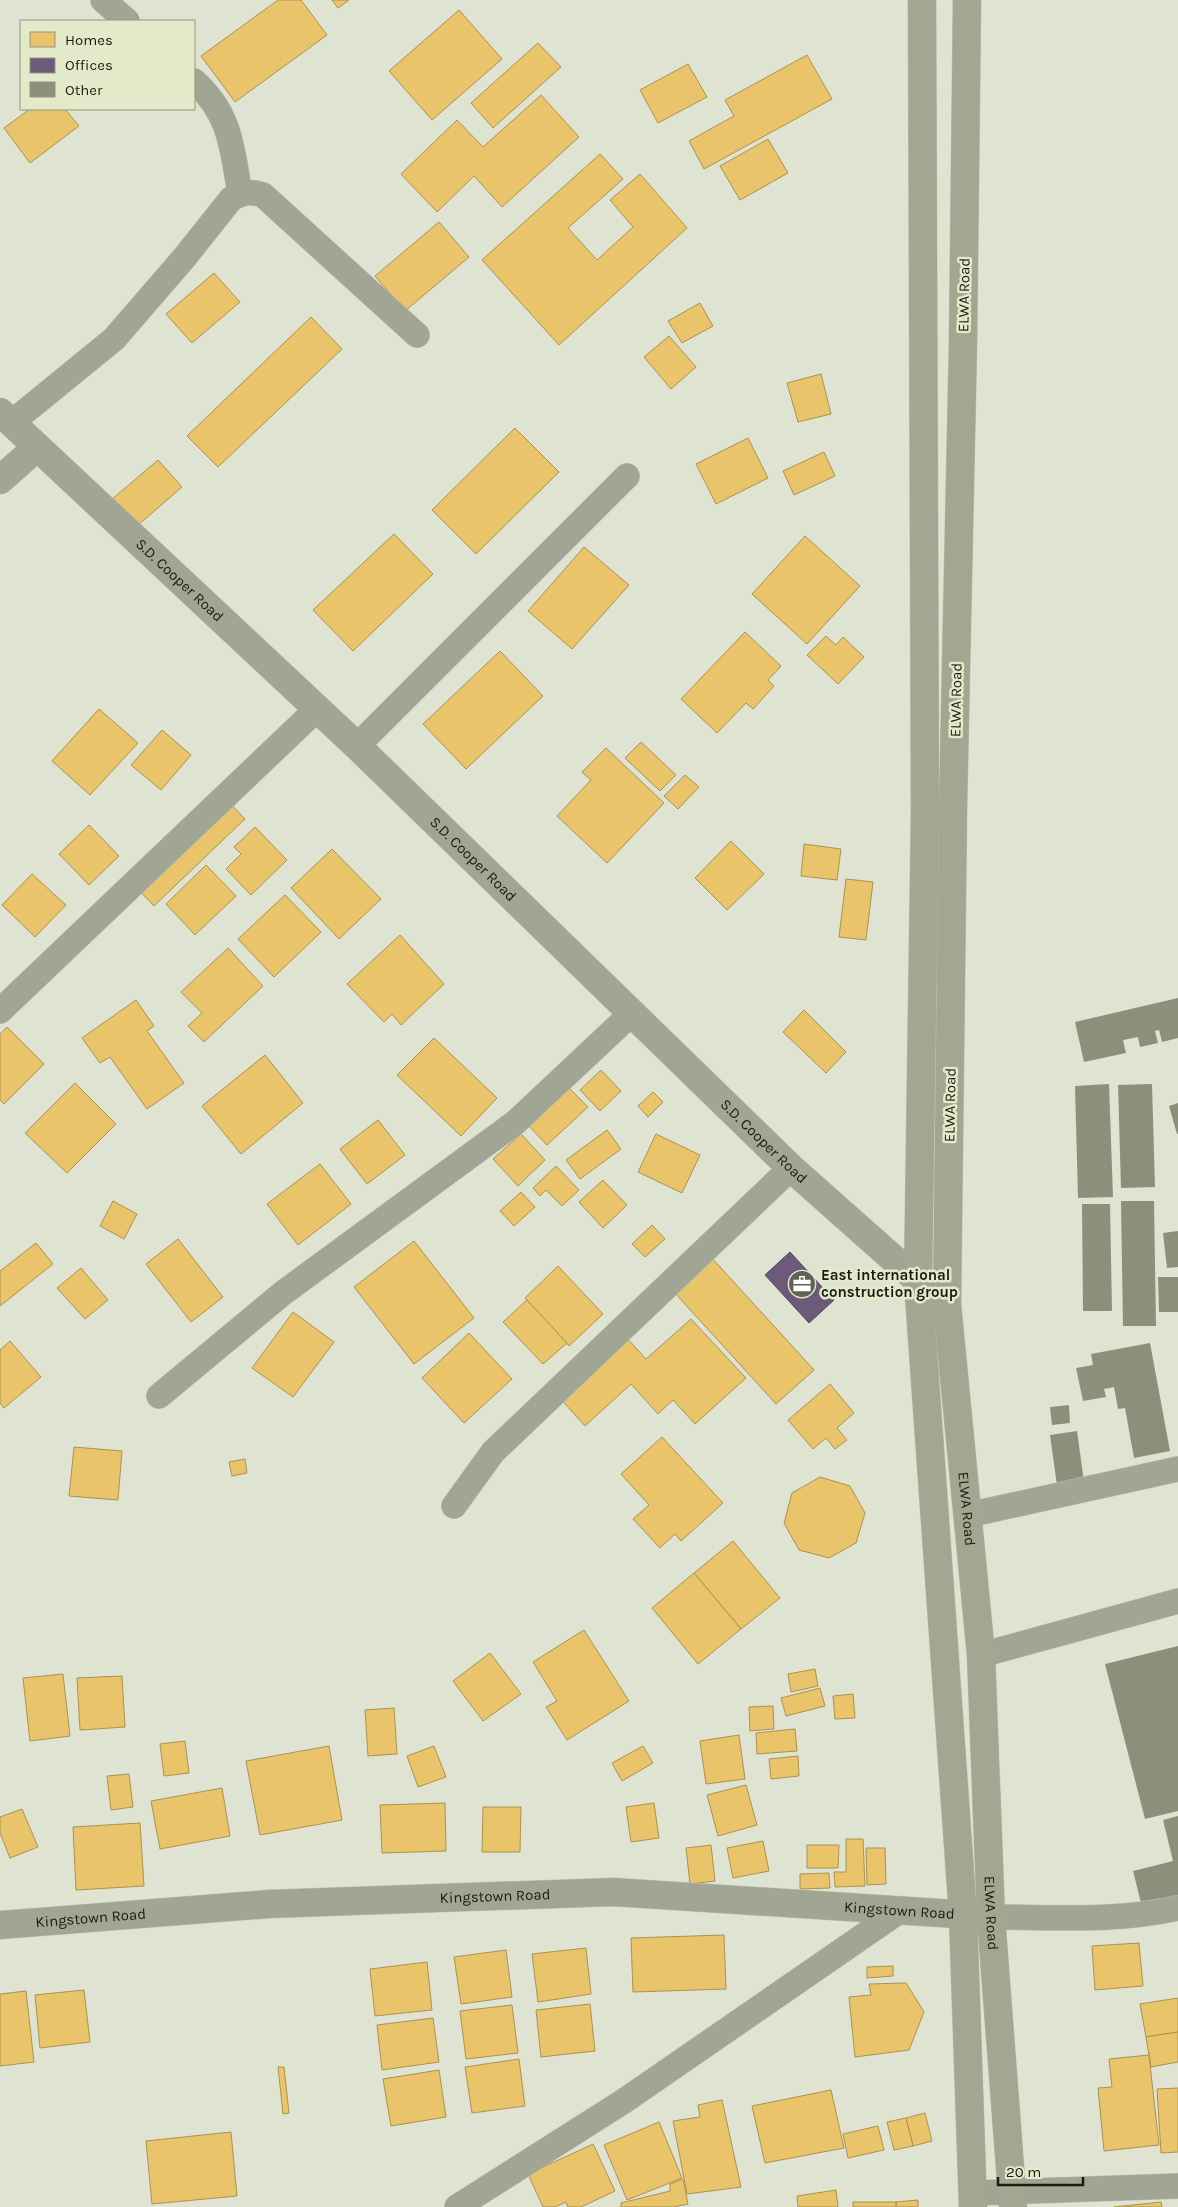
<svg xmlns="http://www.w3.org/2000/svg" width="1178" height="2207" font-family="Karla,sans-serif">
<rect width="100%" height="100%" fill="#dfe3d1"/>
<g fill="#e9c46a" stroke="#ab924f">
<path d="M278,0H301L327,35L235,102L201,56Z"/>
<path d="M332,0H349L338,8Z"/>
<path d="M459,10L502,59L432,120L389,71Z"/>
<path d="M538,43L561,67L493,128L471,103Z"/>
<path d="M807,55L832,99L704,169L689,141L734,116L725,100Z"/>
<path d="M688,64L707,97L658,123L640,90Z"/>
<path d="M541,95L579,137L502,207L474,176L437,212L401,174L457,120L483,147Z"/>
<path d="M30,109H65L79,126L30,163L4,128Z"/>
<path d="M768,139L788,173L740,200L720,166Z"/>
<path d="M600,154L623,179L568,228L597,260L633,227L610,200L640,174L687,228L559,345L482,260Z"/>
<path d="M439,222L469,257L405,311L375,276Z"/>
<path d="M214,273L240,302L192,343L166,314Z"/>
<path d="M700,303L713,326L682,343L668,321Z"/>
<path d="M311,317L342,349L218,467L187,436Z"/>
<path d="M669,336L696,367L671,389L644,357Z"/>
<path d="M821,374L831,414L798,422L787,383Z"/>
<path d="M515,428L559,472L476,554L432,510Z"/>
<path d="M748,438L768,478L716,504L696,464Z"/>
<path d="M824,452L835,476L794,495L783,471Z"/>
<path d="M158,460L182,487L129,533L104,506Z"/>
<path d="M394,534L433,574L353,651L313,610Z"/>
<path d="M805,536L860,586L807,644L752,594Z"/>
<path d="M584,547L629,585L572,649L528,611Z"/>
<path d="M745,632L781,666L768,680L774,686L753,709L746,703L717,733L681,699Z"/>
<path d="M826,636L836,645L843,637L864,657L838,684L807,655Z"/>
<path d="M500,651L543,696L466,769L423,724Z"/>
<path d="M99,709L138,743L90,795L52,761Z"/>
<path d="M162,730L191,755L161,790L131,765Z"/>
<path d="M641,742L676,775L660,791L625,758Z"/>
<path d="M606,748L664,803L607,863L557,816L591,780L582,772Z"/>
<path d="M685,775L699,787L678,809L664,796Z"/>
<path d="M229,802L245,819L154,906L138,889Z"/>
<path d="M89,825L119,856L89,885L59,854Z"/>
<path d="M255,827L287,860L251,895L226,869L241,854L234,847Z"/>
<path d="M731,841L764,874L727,910L695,878Z"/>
<path d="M804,844L841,849L837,880L801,876Z"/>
<path d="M332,849L381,899L339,939L291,888Z"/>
<path d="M206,865L236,896L195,935L166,904Z"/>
<path d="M32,874L66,905L35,937L2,905Z"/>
<path d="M846,879L873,882L866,940L839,937Z"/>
<path d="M285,895L321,932L274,977L238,939Z"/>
<path d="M400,935L444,984L401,1025L392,1014L384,1022L347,984Z"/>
<path d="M228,948L263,986L204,1042L188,1026L202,1013L181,992Z"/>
<path d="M136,1000L154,1026L147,1031L184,1083L147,1109L110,1057L100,1063L82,1038Z"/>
<path d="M804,1010L846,1052L826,1073L783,1032Z"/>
<path d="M7,1027L44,1064L4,1104L0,1100V1034Z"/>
<path d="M434,1038L497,1098L461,1136L397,1075Z"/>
<path d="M265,1055L303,1103L241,1154L202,1106Z"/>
<path d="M601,1070L621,1091L600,1111L580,1090Z"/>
<path d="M75,1083L116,1124L67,1173L25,1133Z"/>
<path d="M566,1085L588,1107L547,1145L526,1123Z"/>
<path d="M653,1092L663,1102L648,1117L638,1106Z"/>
<path d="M378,1120L405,1155L367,1184L340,1149Z"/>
<path d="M607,1130L621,1149L580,1179L566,1160Z"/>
<path d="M521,1134L545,1160L518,1186L493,1159Z"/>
<path d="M656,1134L700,1155L682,1193L638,1172Z"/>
<path d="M320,1164L351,1204L298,1245L267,1204Z"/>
<path d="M556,1166L579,1190L562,1206L546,1190L540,1196L533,1188Z"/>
<path d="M603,1180L627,1205L603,1228L579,1202Z"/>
<path d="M521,1192L535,1207L514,1226L500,1211Z"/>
<path d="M113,1201L137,1214L124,1239L100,1226Z"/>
<path d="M652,1225L665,1239L645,1257L632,1244Z"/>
<path d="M178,1239L223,1297L191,1322L146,1264Z"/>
<path d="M414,1241L474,1318L414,1364L354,1287Z"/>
<path d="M36,1243L53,1264L0,1306V1271Z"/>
<path d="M711,1257L814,1370L776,1404L673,1291Z"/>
<path d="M558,1266L603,1314L569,1346L525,1298Z"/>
<path d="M81,1268L108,1300L85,1319L57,1288Z"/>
<path d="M527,1300L567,1343L543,1364L503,1322Z"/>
<path d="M293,1312L334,1342L293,1397L252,1368Z"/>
<path d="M691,1319L746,1378L695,1424L673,1400L658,1414L631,1384L585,1426L556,1394L623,1334L646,1359Z"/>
<path d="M469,1333L512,1379L464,1423L422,1378Z"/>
<path d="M10,1341L41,1377L4,1408L0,1403V1350Z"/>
<path d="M830,1384L854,1413L837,1428L847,1440L835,1449L826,1438L813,1449L788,1420Z"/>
<path d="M662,1437L723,1503L681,1541L675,1534L660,1548L633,1519L649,1505L621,1474Z"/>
<path d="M74,1447L122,1451L118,1500L69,1496Z"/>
<path d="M245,1459L247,1473L232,1476L229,1462Z"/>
<path d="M820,1477L850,1486L865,1513L856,1543L829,1558L799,1550L784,1523L792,1493Z"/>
<path d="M733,1541L780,1598L741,1629L694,1573Z"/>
<path d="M694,1573L741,1629L698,1664L652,1608Z"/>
<path d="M584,1630L629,1701L567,1740L546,1707L557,1701L533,1662Z"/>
<path d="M490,1653L521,1694L483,1721L453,1681Z"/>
<path d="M815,1669L818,1686L791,1692L788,1674Z"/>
<path d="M63,1674L70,1736L30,1741L23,1678Z"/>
<path d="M122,1676L125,1727L80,1730L77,1678Z"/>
<path d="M820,1688L825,1706L786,1716L781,1698Z"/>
<path d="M853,1694L855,1718L835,1719L833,1696Z"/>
<path d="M773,1706L774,1729L750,1731L749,1707Z"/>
<path d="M394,1708L397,1754L368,1756L365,1710Z"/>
<path d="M795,1729L797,1751L757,1754L756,1733Z"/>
<path d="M739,1735L745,1779L706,1784L700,1741Z"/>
<path d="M185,1741L189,1773L164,1776L160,1744Z"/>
<path d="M329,1746L342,1820L260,1835L246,1761Z"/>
<path d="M434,1746L446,1777L418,1787L407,1756Z"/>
<path d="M643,1746L653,1763L622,1781L612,1763Z"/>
<path d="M798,1756L799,1776L771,1779L769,1759Z"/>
<path d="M129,1774L133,1807L111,1810L107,1776Z"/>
<path d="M746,1785L757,1825L718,1836L707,1795Z"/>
<path d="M222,1788L230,1836L160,1849L151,1801Z"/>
<path d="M445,1803L446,1851L382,1853L380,1805Z"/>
<path d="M654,1803L659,1838L631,1842L626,1807Z"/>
<path d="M483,1807H521L520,1852H482Z"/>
<path d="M22,1809L38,1847L10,1858L0,1833V1817Z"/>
<path d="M140,1823L144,1886L76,1890L73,1827Z"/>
<path d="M846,1839H863L865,1886L835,1887L834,1872H846Z"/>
<path d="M763,1841L769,1871L733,1878L727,1848Z"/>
<path d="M711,1845L715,1881L690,1884L686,1848Z"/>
<path d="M807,1845H839L838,1868H807Z"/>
<path d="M866,1848H885L886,1884L867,1885Z"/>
<path d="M829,1873L830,1888L800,1889V1874Z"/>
<path d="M724,1935L726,1989L633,1992L631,1938Z"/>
<path d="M1139,1943L1143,1986L1095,1990L1092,1946Z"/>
<path d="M586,1948L591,1994L538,2002L532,1954Z"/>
<path d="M506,1950L512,1997L461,2004L454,1957Z"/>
<path d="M427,1962L432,2010L375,2016L370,1969Z"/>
<path d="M893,1966V1976L867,1978V1967Z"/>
<path d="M906,1983L924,2012L909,2050L855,2057L849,1997L871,1995L869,1984Z"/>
<path d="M84,1990L90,2042L40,2048L35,1995Z"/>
<path d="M26,1991L34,2062L0,2066V1994Z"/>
<path d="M1178,1998V2032L1146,2037L1140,2004Z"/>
<path d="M590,2004L595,2051L541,2057L536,2010Z"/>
<path d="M512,2005L518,2053L466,2059L460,2011Z"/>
<path d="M433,2018L439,2062L382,2070L377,2025Z"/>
<path d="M1178,2032V2062L1151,2067L1146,2037Z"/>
<path d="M1149,2055L1159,2145L1104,2151L1098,2088L1112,2087L1109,2059Z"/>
<path d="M519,2059L525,2106L472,2113L465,2067Z"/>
<path d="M278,2067H284L289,2113L283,2114Z"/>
<path d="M439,2070L446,2117L391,2126L383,2079Z"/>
<path d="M1178,2088V2152L1161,2153L1157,2089Z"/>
<path d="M831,2090L844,2148L765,2163L752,2106Z"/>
<path d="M722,2100L741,2187L687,2194L673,2121L700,2117L698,2105Z"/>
<path d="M925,2113L932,2141L913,2146L906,2118Z"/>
<path d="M906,2118L913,2146L894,2150L887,2122Z"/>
<path d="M659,2122L682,2178L627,2200L604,2145Z"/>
<path d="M878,2126L884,2150L848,2158L843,2134Z"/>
<path d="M231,2132L237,2196L152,2204L146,2141Z"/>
<path d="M593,2144L615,2191L581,2207H568L566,2202L555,2207H543L528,2174Z"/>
<path d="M683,2179L688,2204L673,2207H621V2203L670,2191V2184Z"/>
<path d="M836,2190L838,2207H798L797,2196Z"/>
<path d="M918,2200V2207H896V2202Z"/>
<rect x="853" y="2202" width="43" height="5"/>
<path d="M1161,2202L1162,2207H1114Z"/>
</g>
<path fill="#6d597a" stroke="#54475a" d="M790,1252L834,1300L809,1323L765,1275Z"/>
<g fill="#8c907b">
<path d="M1178,998V1038L1162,1042L1159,1030L1155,1031L1158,1043L1140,1047L1138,1037L1123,1040L1126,1053L1084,1062L1075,1022Z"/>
<path d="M1109,1084L1113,1197L1078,1198L1075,1086Z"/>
<path d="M1152,1084L1155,1187L1121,1188L1118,1085Z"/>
<path d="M1178,1103V1134H1177L1169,1106Z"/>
<path d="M1121,1201H1154L1156,1326H1123Z"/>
<path d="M1082,1204H1110L1112,1311H1083Z"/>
<path d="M1178,1231V1267L1167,1268L1163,1233Z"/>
<path d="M1158,1277H1178V1312H1159Z"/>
<path d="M1150,1343L1170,1451L1134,1458L1125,1408L1118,1409L1114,1387L1104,1389L1106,1397L1083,1401L1076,1368L1093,1365L1091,1354Z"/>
<path d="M1069,1405L1070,1423L1052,1425L1050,1407Z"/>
<path d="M1077,1431L1085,1489L1058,1493L1050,1435Z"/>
<path d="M1178,1646V1811L1145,1819L1105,1664Z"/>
<path d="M1178,1816V1898L1142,1907L1133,1871L1173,1861L1163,1820Z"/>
</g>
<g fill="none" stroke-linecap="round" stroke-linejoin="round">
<g stroke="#bfc1b4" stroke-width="26">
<g id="minor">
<path d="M103,0L127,21"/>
<path d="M194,81C231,114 232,148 240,194"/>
<path d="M11,423L114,339L184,258L231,199C243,192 251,191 263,195L417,335"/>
<path d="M357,746L627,476"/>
<path d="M0,1011L317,709"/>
<path d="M159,1396L283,1293L516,1122L631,1014"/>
<path d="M454,1506L493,1452L791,1168"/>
<path d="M968,1515L1178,1469"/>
<path d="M981,1655L1178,1601"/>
<path d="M991,1917C1053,1917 1117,1922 1178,1908"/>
<path d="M972,2193L1178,2186"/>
<path d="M457,2207L624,2101L898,1912"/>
</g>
</g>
<g stroke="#bfc1b4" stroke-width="29">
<g id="tertiary">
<path id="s1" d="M0,412L357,746L791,1168L932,1293"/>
<path d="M0,480L36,448"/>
<path id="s2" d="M0,1925L269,1904L613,1892L987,1916"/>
</g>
</g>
<g stroke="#bfc1b4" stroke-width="29">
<g id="primary">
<path d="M922,0L925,812L918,1281L963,1915L973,2207"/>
<path id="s3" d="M967,0L963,343L953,807L947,1304L981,1655L991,1917L1013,2207"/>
</g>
</g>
<use href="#minor" stroke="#a1a594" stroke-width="25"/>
<use href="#tertiary" stroke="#a1a594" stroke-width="28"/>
<use href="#primary" stroke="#a3a791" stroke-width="28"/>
</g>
<defs>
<g id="office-disc" transform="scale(1.4375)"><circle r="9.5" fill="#5f6254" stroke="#e3eaca"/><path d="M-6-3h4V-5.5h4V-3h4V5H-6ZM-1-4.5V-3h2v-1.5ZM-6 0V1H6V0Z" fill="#fff"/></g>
</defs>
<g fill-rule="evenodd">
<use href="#office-disc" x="802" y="1284"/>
</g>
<g text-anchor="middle" stroke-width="5" stroke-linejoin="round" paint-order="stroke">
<g font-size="15" fill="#1a1c11" stroke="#e3eaca">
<text transform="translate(964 295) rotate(-89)" y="5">ELWA Road</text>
<text dy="5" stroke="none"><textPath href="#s1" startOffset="246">S.D. Cooper Road</textPath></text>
<text transform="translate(956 700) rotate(-89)" y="5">ELWA Road</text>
<text dy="5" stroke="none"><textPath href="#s1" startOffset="651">S.D. Cooper Road</textPath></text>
<text transform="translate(950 1105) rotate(-89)" y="5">ELWA Road</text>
<text dy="5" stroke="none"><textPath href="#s1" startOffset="1056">S.D. Cooper Road</textPath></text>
<text dy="5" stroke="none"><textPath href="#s3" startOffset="1510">ELWA Road</textPath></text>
<text dy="5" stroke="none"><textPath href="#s2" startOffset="496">Kingstown Road</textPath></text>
<text dy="5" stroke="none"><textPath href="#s2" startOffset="901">Kingstown Road</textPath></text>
<text dy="5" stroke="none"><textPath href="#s3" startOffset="1915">ELWA Road</textPath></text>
<text dy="5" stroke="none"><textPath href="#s2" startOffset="91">Kingstown Road</textPath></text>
</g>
<g font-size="15" font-weight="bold" fill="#1a1c11" stroke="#e3eaca" text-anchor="start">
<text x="821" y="1280">East international<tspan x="821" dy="17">construction group</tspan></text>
</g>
</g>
<rect x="20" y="20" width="175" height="90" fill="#e3eaca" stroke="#939880"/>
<rect x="30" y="32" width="25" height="15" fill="#e9c46a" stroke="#939880"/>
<text x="65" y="45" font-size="15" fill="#1a1c11">Homes</text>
<rect x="30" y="58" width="25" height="15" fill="#6d597a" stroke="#939880"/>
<text x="65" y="70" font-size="15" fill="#1a1c11">Offices</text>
<rect x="30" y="82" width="25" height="15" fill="#8c907b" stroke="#939880"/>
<text x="65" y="95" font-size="15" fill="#1a1c11">Other</text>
<path d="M998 2177v8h85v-8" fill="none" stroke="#1a1c11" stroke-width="2.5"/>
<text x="1006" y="2177" font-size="15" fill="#1a1c11" stroke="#e3eaca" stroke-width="4" paint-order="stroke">20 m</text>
</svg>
